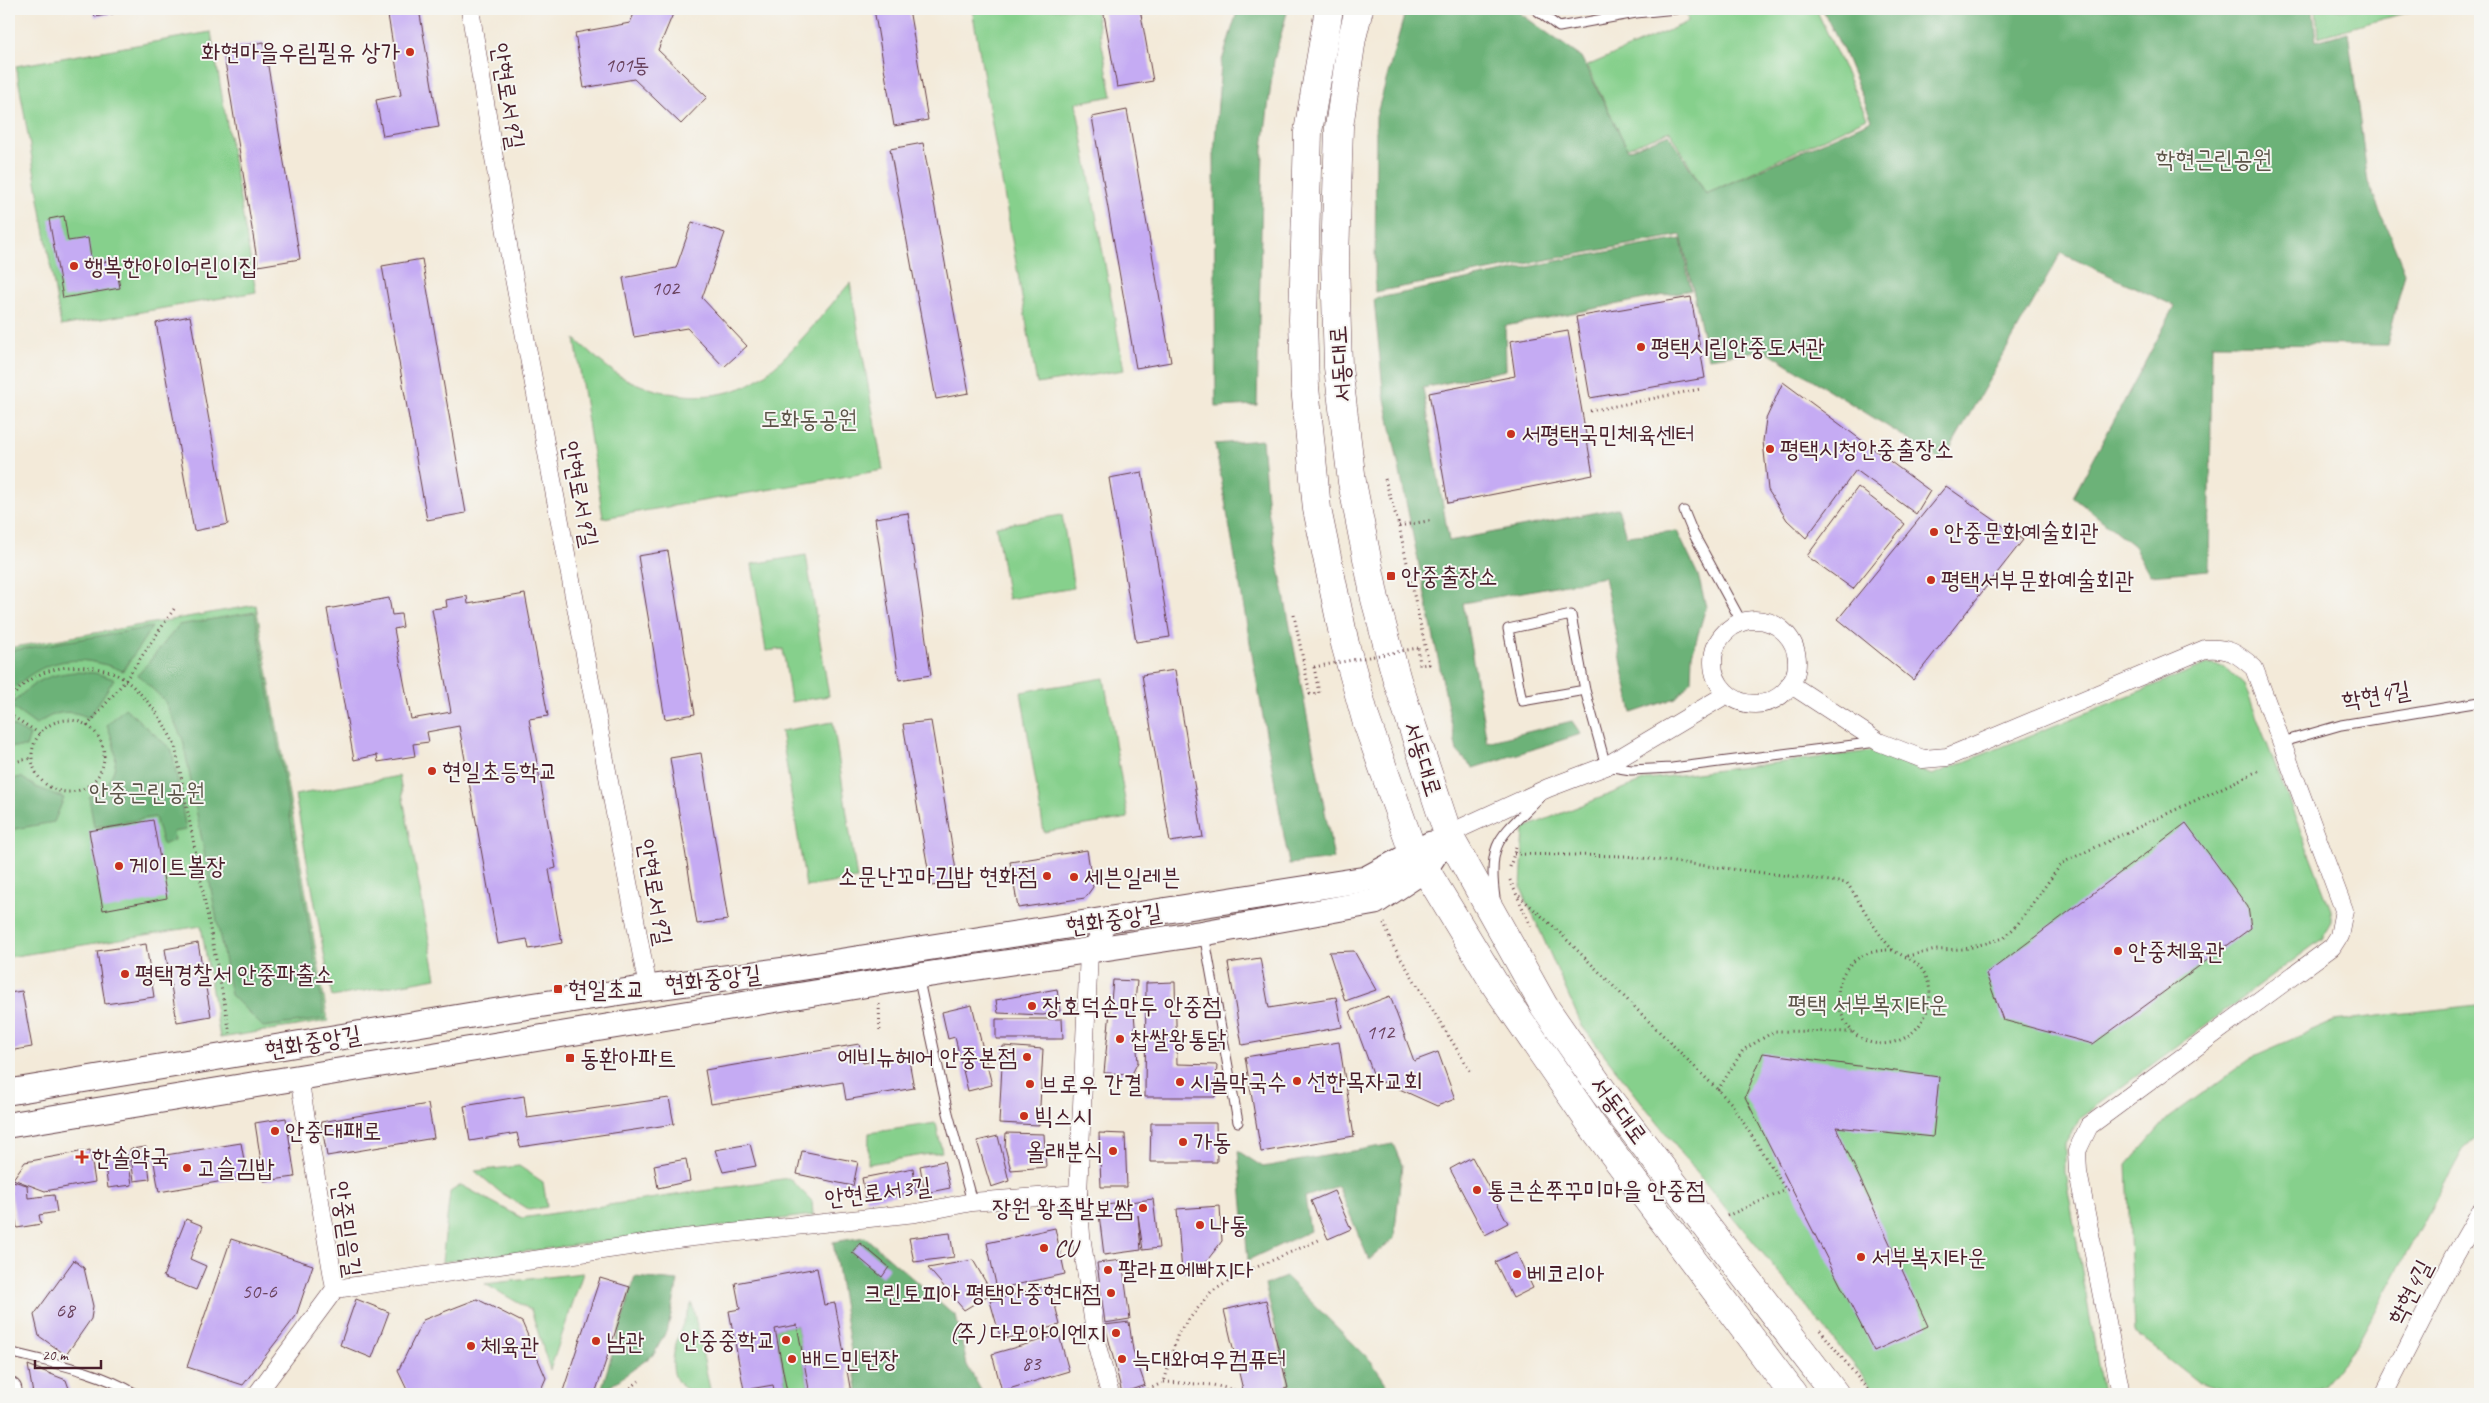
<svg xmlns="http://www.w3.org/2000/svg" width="2489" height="1403" font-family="Caveat,'Poor Story',sans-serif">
<rect width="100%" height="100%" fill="#f6f6f2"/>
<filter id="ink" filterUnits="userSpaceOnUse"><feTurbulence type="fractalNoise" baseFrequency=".02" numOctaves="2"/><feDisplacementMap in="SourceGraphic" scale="10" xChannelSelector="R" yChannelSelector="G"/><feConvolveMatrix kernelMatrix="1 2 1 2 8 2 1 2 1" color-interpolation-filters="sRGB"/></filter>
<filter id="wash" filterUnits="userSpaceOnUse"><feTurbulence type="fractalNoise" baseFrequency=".0096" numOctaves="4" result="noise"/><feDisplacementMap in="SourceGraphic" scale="20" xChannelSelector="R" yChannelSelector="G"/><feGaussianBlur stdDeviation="1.12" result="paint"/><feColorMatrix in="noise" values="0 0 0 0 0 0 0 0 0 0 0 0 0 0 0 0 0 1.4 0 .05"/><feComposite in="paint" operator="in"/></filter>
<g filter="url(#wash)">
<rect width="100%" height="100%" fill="#f3ead9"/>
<g fill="#86d08c" stroke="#68785c">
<path d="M972,9H1095L1112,96L1076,103L1124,370L1037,384Z"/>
<path d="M1686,9H1816L1867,118L1706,194L1670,131L1627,148L1587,66L1688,22Z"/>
<path d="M2316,9H2419L2318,37Z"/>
<path d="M211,32L256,292L61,326L16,66Z"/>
<path d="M850,283L883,470L603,518L575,339C589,351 610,372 626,379C668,399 725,405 764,375C793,353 825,311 850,283Z"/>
<path d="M1062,515L1074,588L1008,599L996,526Z"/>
<path d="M806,555L829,696L791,702L783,649L766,651L752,564Z"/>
<path d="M256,605L328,1021L220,1038L201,926L9,957V648Z"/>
<path d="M2207,664L2225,667L2244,684L2331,910V921L2322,939L2081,1117L2065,1143V1172L2103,1394H1878L1693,1168L1582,1026L1521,888L1524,828L1648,779L1872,751L1932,775Z"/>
<path d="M1104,678L1128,818L1044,832L1021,692Z"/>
<path d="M833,722L857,879L806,887L781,731Z"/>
<path d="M399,776L436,978L332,997L295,795Z"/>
<path d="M2477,1005L2480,1006V1134L2463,1150L2357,1344L2324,1385L2302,1394H2232L2199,1383L2134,1332L2127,1165L2168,1118L2256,1055L2334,1021Z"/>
<path d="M936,1123L942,1152L868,1164L869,1133Z"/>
<path d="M519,1166L543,1182L547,1207L529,1210L500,1192L475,1171Z"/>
<path d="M789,1178L812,1201L813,1215L442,1262L450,1192L461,1185L522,1218Z"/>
<path d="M583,1273L550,1370L531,1310L485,1284Z"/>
<path d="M692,1303L711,1394C650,1394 677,1336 692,1303Z"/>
<path d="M797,1325L809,1389L787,1392L775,1329Z"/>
</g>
<g fill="#6cb278" stroke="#5b6852">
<path d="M1238,9H1288L1274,60L1263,148L1257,405L1216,407L1214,154L1221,64Z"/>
<path d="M1406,9H1514L1581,57L1628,150L1669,134L1706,194L1872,120L1843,50L1822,9H2313L2316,41L2348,32L2368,182L2405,273L2387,345L2212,344L2209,570L2150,575L2134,546L2073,497L2175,306L2061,253L1943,461L1765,350L1708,358L1681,235L1375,292L1376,117Z"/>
<path d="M1681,239L1691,290L1505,326L1506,370L1423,388L1449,541L1618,508L1626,536L1677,531L1698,575L1706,607L1692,655L1691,681L1676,698L1632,713L1604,577L1463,603L1487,742L1572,721L1581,734L1473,768L1457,751L1383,389L1374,299L1567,259Z"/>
<path d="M1262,440L1268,510L1334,859L1289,864L1215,444Z"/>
<path d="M255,612L325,1019L263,1027L231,995L183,740L164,700L138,675L179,625Z"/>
<path d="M152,627L123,671C78,652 43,658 9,693V651Z"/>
<path d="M75,672L95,673L114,679L89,718C69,708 53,712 36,725L10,706C32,683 44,675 75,672Z"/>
<path d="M125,708L172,750L186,830L173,832L174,840L163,845L155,817L94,827L89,797C121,778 120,757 107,725Z"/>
<path d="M9,724L30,735L26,747H9Z"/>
<path d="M21,777L36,787L64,798L54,822L9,830V780Z"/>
<path d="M1393,1144L1402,1165L1394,1238L1369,1260L1338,1186L1305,1197L1310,1231L1248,1260L1238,1151L1263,1167Z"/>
<path d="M865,1237L956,1316L967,1365L983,1394H858L833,1242Z"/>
<path d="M635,1277L678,1281L668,1328L654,1354L600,1394Z"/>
<path d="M1286,1277L1371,1361L1393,1394H1283L1291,1391L1265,1285Z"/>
</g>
<g id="blocks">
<g fill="#c5abf3" fill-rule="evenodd">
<path d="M93,9H133V10L95,17Z"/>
<path d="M387,9H419L439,127L383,136L376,100L401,95Z"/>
<path d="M636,9H675L658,50L707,97L681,124L634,79L584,88L575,33L630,23Z"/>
<path d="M874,9H909L928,120L894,126Z"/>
<path d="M1103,9H1140L1153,81L1117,87Z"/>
<path d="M264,42L300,259L258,266L223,49Z"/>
<path d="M1127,110L1171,362L1136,368L1092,117Z"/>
<path d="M923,143L969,393L936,399L890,149Z"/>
<path d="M64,216L68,241L88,238L92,264L115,260L120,288L63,298L49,219Z"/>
<path d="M692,222L725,233L702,298L747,346L724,367L687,328L634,337L623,278L676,268Z"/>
<path d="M422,259L466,513L427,520L382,266Z"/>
<path d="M1691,297L1705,378L1590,398L1576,317Z"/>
<path d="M190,316L228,524L194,531L156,323Z"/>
<path d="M1568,331L1593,475L1448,503L1429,393L1515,376L1510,341Z"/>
<path d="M1783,382L1930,491L1916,514L1856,470L1806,538L1787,520L1768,490L1763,441L1766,419Z"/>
<path d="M1142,472L1170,637L1136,642L1109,478Z"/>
<path d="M1946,486L2023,540L1913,680L1838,619Z"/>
<path d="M1858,487L1905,524L1853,589L1807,556Z"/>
<path d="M908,513L931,675L899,680L875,518Z"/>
<path d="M668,551L695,714L665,719L638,556Z"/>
<path d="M525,594L548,716L529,719L556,868L549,870L562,943L529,949L527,939L498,944L459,726L427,732L429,742L413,744L415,756L378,762L377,755L354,760L327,609L389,598L392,615L401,614L403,627L394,629L411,719L451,712L432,609L447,607L446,600L467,596L468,604Z"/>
<path d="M1175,670L1203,837L1170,842L1142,675Z"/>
<path d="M931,721L958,882L931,886L903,724Z"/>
<path d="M701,753L728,920L697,924L670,758Z"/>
<path d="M153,820L167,898L103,910L89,831Z"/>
<path d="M2186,823L2248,907L2251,928L2093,1044L2003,1020L1986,974Z"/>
<path d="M1087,850L1093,887L1085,898L1018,908L1010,862Z"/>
<path d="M198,943L211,1016L177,1022L165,949Z"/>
<path d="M146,944L154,997L105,1004L97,951Z"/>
<path d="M1354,951L1376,990L1345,1001L1329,952Z"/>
<path d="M1260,958L1269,1008L1336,997L1342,1027L1242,1045L1228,963Z"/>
<path d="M1113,980L1137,981L1134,1013L1138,1062L1132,1074L1104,1073Z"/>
<path d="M1175,982L1177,1064L1217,1065L1215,1097H1145L1146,983Z"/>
<path d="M1057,989L1060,1011L1043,1015L998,1013L996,1000Z"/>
<path d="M22,991L32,1047L9,1051V993Z"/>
<path d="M1390,996L1414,1061L1438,1052L1455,1099L1437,1106L1384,1082L1377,1084L1350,1011Z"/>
<path d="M972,1005L992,1085L968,1091L955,1037L948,1039L942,1012Z"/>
<path d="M996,1019H1062L1063,1039H996Z"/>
<path d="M1339,1042L1354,1136L1261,1152L1245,1057Z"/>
<path d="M859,1044L863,1063L908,1055L914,1088L846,1100L843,1082L711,1104L705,1070Z"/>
<path d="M1003,1046L1043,1049L1039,1125L999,1123Z"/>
<path d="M1763,1053L1939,1077L1933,1137L1836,1127L1928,1326L1874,1351L1745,1097Z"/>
<path d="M524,1096L527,1118L669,1098L674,1124L520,1147L517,1133L470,1141L464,1106Z"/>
<path d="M428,1104L434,1138L327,1156L321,1122Z"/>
<path d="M286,1118L295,1177L264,1181L255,1123Z"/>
<path d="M1151,1123H1216L1217,1162H1150Z"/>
<path d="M1006,1133L1044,1134L1046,1167L1011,1170L1005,1147Z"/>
<path d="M1099,1133L1125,1134L1127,1187H1101Z"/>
<path d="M998,1136L1009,1181L991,1187L977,1141Z"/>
<path d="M241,1143L247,1177L159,1192L153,1157Z"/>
<path d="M750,1144L756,1166L723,1172L715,1150Z"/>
<path d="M146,1147L150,1179L134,1181L130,1149Z"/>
<path d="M90,1150L95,1182L45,1191L13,1179L25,1162Z"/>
<path d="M802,1151L858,1162L853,1186L797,1174Z"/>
<path d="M128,1155L132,1185L108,1188L104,1158Z"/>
<path d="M1472,1157L1508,1223L1485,1235L1450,1169Z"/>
<path d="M686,1159L690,1181L658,1188L654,1165Z"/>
<path d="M944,1161L950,1188L925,1193L920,1166Z"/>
<path d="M913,1168L916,1192L866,1200L862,1178Z"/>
<path d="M9,1180L27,1185L28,1198L54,1195L57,1212L39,1215L41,1224L17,1228Z"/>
<path d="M1334,1191L1351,1229L1328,1239L1311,1201Z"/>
<path d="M1153,1199L1159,1248L1143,1250L1138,1215L1141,1250L1104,1255L1098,1206Z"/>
<path d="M1220,1206L1222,1241L1199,1271L1182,1272L1177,1209Z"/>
<path d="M186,1219L203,1226L190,1259L206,1266L196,1290L163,1277Z"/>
<path d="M1055,1228L1065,1274L997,1289L987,1243Z"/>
<path d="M950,1233L954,1257L914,1262L909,1238Z"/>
<path d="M231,1239L313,1265L296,1316L243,1385L187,1367Z"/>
<path d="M860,1243L889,1267L882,1277L852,1252Z"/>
<path d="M1516,1252L1533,1288L1513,1298L1495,1262Z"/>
<path d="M74,1260L84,1268L93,1306L91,1319L66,1355L39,1336L34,1315Z"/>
<path d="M973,1260L992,1293L964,1310L928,1268Z"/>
<path d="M1122,1260L1130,1319L1105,1323L1097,1263Z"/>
<path d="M817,1268L824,1305L835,1303L851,1393L775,1394L773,1385L744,1390L729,1311L740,1309L735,1283ZM797,1325L809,1389L787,1392L775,1329Z"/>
<path d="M600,1278L630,1287L595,1394H562Z"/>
<path d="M1050,1285L1060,1325L1001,1340L990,1301Z"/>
<path d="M356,1299L389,1312L372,1358L340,1345Z"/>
<path d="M477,1299L522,1322L546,1378L539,1394H409L398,1371L423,1320Z"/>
<path d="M1266,1300L1288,1388L1262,1394H1244L1224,1310Z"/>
<path d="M1129,1322L1133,1350L1145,1385L1122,1393L1105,1325Z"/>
<path d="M1059,1335L1069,1371L1002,1391L992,1354Z"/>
<path d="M28,1365L66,1380L71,1394H33Z"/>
</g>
</g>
</g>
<g filter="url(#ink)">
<use href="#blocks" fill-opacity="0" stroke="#633d45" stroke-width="1"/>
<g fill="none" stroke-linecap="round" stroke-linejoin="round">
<g stroke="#633d45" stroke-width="11">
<g id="lane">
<path d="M1535,9L1559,27L1636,13L1676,9"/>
<path d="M1684,511L1693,533L1741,621"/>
<path d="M1585,690L1522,701L1508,629L1571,615L1585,690L1606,766L1631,770L1672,768L1877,742"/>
<path d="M2282,742L2341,725L2480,702"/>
<path d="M1495,898C1487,840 1501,837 1539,798"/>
<path d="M1204,934L1238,1122"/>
<path d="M918,976L948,1113L972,1202"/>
<path d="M9,1352C52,1363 98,1371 136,1394"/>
</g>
</g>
<g stroke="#633d45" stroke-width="19">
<g id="street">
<path d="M470,9L510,257L648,988"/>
<circle cx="1755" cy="662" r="42"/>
<path d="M1790,684L1879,742L1923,759L1947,757L2205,649C2228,647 2237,653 2254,668L2344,910L2339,936L2332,947L2089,1126L2077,1151L2078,1172L2121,1394"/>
<path d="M1448,834L1548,788L1606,766L1727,694"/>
<path d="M335,1289L684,1238L916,1213L972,1202L1078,1194"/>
<path d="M257,1394L335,1289L299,1078"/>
<path d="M1110,1394L1097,1346L1081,1235L1078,1194L1089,952L1110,920"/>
<path d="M2384,1394L2453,1259L2480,1212"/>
</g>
</g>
<g stroke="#633d45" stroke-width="27">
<g id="secondary">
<path d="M9,1092L472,1015L648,988L786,970L1366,879L1431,844"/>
<path d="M9,1125L918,976L1204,933L1375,902L1425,869L1448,834"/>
<path d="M9,1390V1394"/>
</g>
</g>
<g stroke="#633d45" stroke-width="29">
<g id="primary">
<path d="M1329,9L1308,132L1303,320L1305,387L1317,509L1345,644L1366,720L1414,855L1425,869L1496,986L1593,1127L1793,1394"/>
<path d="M1359,9L1352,38L1339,127L1335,260L1338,367L1352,482L1375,599L1397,680L1448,834L1544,1006L1605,1094L1835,1394"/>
</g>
</g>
<g stroke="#633d45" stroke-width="3" stroke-dasharray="1 4" stroke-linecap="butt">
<path d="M1590,411L1700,389"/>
<path d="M1385,479L1399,526L1429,664L1420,665L1418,648"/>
<path d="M1399,526L1433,520"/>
<path d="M1294,615L1310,694L1319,693L1314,667"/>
<path d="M9,700C15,694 21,686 28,681C52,664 91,662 117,675C131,682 146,699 156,712C164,722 169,735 175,745L230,1033"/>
<path d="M9,714L40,734"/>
<circle cx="68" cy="756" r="36"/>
<path d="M87,726L125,681L176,606"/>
<path d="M9,763L32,758"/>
<path d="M1514,854L1625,856L1847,883C1860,902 1876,933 1892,949C1898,955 1910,957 1917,964C1942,988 1928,1031 1897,1041C1833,1063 1807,948 1893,950"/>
<path d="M1510,867L1516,847"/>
<path d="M1510,880L1532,929"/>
<path d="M1519,896L1556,929L1731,1103L1786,1190"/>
<path d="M1384,923L1392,944L1471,1072"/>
<path d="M1907,956L1936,950L1965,949L2004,938L2017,925L2062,863L2258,771"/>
<path d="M879,1004L880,1034"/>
<path d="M1718,1090L1743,1050L1775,1031L1853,1032"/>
<path d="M1727,1216L1791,1188"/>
<path d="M1820,1330L1871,1394"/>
<path d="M1164,1382L1213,1385L1238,1391L1240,1394"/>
<path d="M623,1394L639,1381"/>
<path d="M1139,1394L1164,1382L1178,1333L1211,1292L1243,1273L1321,1239"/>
</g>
<use href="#lane" stroke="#fff" stroke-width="9"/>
<use href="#street" stroke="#fff" stroke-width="18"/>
<use href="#secondary" stroke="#fff" stroke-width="25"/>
<use href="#primary" stroke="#fff" stroke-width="28"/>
<path stroke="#633d45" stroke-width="3" stroke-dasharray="1 4" stroke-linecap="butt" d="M1314,667L1418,648"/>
</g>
</g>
<g fill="#c8321e" stroke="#f6f6f2" stroke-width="2">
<circle cx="410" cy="52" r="5"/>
<circle cx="74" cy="266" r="5"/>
<circle cx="1641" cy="347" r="5"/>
<circle cx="1511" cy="434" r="5"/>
<circle cx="1770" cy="449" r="5"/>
<circle cx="1934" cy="532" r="5"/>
<rect x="1386" y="571" width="10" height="10" rx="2.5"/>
<circle cx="1931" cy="580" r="5"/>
<circle cx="432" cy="771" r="5"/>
<circle cx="119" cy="866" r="5"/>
<circle cx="1047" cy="876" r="5"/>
<circle cx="1074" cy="877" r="5"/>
<circle cx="2118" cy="951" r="5"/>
<circle cx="125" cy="974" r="5"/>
<rect x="553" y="984" width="10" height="10" rx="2.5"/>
<circle cx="1032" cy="1006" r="5"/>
<circle cx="1120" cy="1039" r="5"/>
<circle cx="1027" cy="1057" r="5"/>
<rect x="565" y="1053" width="10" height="10" rx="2.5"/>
<circle cx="1297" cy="1081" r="5"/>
<circle cx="1180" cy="1082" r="5"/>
<circle cx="1030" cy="1084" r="5"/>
<circle cx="1024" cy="1116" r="5"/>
<circle cx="275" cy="1131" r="5"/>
<circle cx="1183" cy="1142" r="5"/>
<circle cx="1113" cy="1151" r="5"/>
<path d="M79.5 1149.5h5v5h5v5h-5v5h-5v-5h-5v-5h5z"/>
<circle cx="187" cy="1168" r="5"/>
<circle cx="1477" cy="1190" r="5"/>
<circle cx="1143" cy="1208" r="5"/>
<circle cx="1200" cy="1225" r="5"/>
<circle cx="1044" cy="1248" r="5"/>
<circle cx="1861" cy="1257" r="5"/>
<circle cx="1108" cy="1270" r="5"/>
<circle cx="1517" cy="1274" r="5"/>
<circle cx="1111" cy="1293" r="5"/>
<circle cx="1116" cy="1333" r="5"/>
<circle cx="786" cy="1340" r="5"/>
<circle cx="596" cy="1341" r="5"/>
<circle cx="471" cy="1346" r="5"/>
<circle cx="792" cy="1359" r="5"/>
<circle cx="1122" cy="1359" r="5"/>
</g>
<g text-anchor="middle" stroke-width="4" stroke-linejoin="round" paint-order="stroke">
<g font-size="21" fill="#69425d">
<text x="627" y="72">101동</text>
<text x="665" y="295">102</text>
<text x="1380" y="1039">112</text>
<text x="259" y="1298">50-6</text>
<text x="65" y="1317">68</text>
<text x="1031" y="1370">83</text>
</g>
<g font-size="24" fill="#4a1f2b" stroke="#f6f6f2" text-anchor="start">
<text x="400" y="60" text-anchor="end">화현마을우림필유 상가</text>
<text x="84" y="274">행복한아이어린이집</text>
<text x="1651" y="355">평택시립안중도서관</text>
<text x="1521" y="442">서평택국민체육센터</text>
<text x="1780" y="457">평택시청안중출장소</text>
<text x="1944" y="540">안중문화예술회관</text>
<text x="1401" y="584">안중출장소</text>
<text x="1941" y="588">평택서부문화예술회관</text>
<text x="442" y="779">현일초등학교</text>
<text x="129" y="874">게이트볼장</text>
<text x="1037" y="884" text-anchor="end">소문난꼬마김밥 현화점</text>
<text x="1084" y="885">세븐일레븐</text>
<text x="2128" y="959">안중체육관</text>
<text x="135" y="982">평택경찰서 안중파출소</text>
<text x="568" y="997">현일초교</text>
<text x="1042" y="1014">장호덕손만두 안중점</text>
<text x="1130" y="1047">찹쌀왕통닭</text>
<text x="1017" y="1065" text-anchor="end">에비뉴헤어 안중본점</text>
<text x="580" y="1066">동환아파트</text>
<text x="1307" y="1089">선한목자교회</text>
<text x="1190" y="1090">시골막국수</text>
<text x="1040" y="1092">브로우 간결</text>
<text x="1034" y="1124">빅스시</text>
<text x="285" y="1139">안중대패로</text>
<text x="1193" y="1150">가동</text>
<text x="1103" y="1159" text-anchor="end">올래분식</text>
<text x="92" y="1165">한솔약국</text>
<text x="197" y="1176">고슬김밥</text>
<text x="1487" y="1198">통큰손쭈꾸미마을 안중점</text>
<text x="1133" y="1216" text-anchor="end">장원 왕족발보쌈</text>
<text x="1210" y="1233">나동</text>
<text x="1054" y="1256">CU</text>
<text x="1871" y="1265">서부복지타운</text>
<text x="1118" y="1278">팔라프에빠지다</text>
<text x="1527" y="1282">베코리아</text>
<text x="1101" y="1301" text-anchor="end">크린토피아 평택안중현대점</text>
<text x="1106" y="1341" text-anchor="end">(주) 다모아이엔지</text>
<text x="776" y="1348" text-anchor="end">안중중학교</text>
<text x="606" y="1349">남관</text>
<text x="481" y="1354">체육관</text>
<text x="802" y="1367">배드민턴장</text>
<text x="1132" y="1367">늑대와여우컴퓨터</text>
</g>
<g font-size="24" fill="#4a1f2b" stroke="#f6f6f2">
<text transform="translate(508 96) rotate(81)" y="8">안현로서9길</text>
<text transform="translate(1340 364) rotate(-94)" y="8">서동대로</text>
<text transform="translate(580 494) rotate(79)" y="8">안현로서9길</text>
<text transform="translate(2376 695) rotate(-10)" y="8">학현4길</text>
<text transform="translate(1423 759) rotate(72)" y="8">서동대로</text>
<text transform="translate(655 892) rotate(80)" y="8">안현로서9길</text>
<text transform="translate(1114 919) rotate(-9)" y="8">현화중앙길</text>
<text transform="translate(713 979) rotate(-7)" y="8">현화중앙길</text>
<text transform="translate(313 1042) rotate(-10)" y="8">현화중앙길</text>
<text transform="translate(1619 1110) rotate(53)" y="8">서동대로</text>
<text transform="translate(878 1192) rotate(-7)" y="8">안현로서3길</text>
<text transform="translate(347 1229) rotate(82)" y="8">안중믿음길</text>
<text transform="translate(2410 1292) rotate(-63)" y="8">학현4길</text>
</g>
<g font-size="24" fill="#5c5448" stroke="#f6f6f2">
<text x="2214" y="167">학현근린공원</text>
<text x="809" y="427">도화동공원</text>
<text x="147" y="800">안중근린공원</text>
<text x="1868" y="1012">평택 서부복지타운</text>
</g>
</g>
<rect width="2489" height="1403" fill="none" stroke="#f6f6f2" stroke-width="30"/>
<path d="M35 1360v8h66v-8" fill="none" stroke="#4a1f2b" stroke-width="2.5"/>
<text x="42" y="1360" font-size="15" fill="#4a1f2b" stroke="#f6f6f2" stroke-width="4" paint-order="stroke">20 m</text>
</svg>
